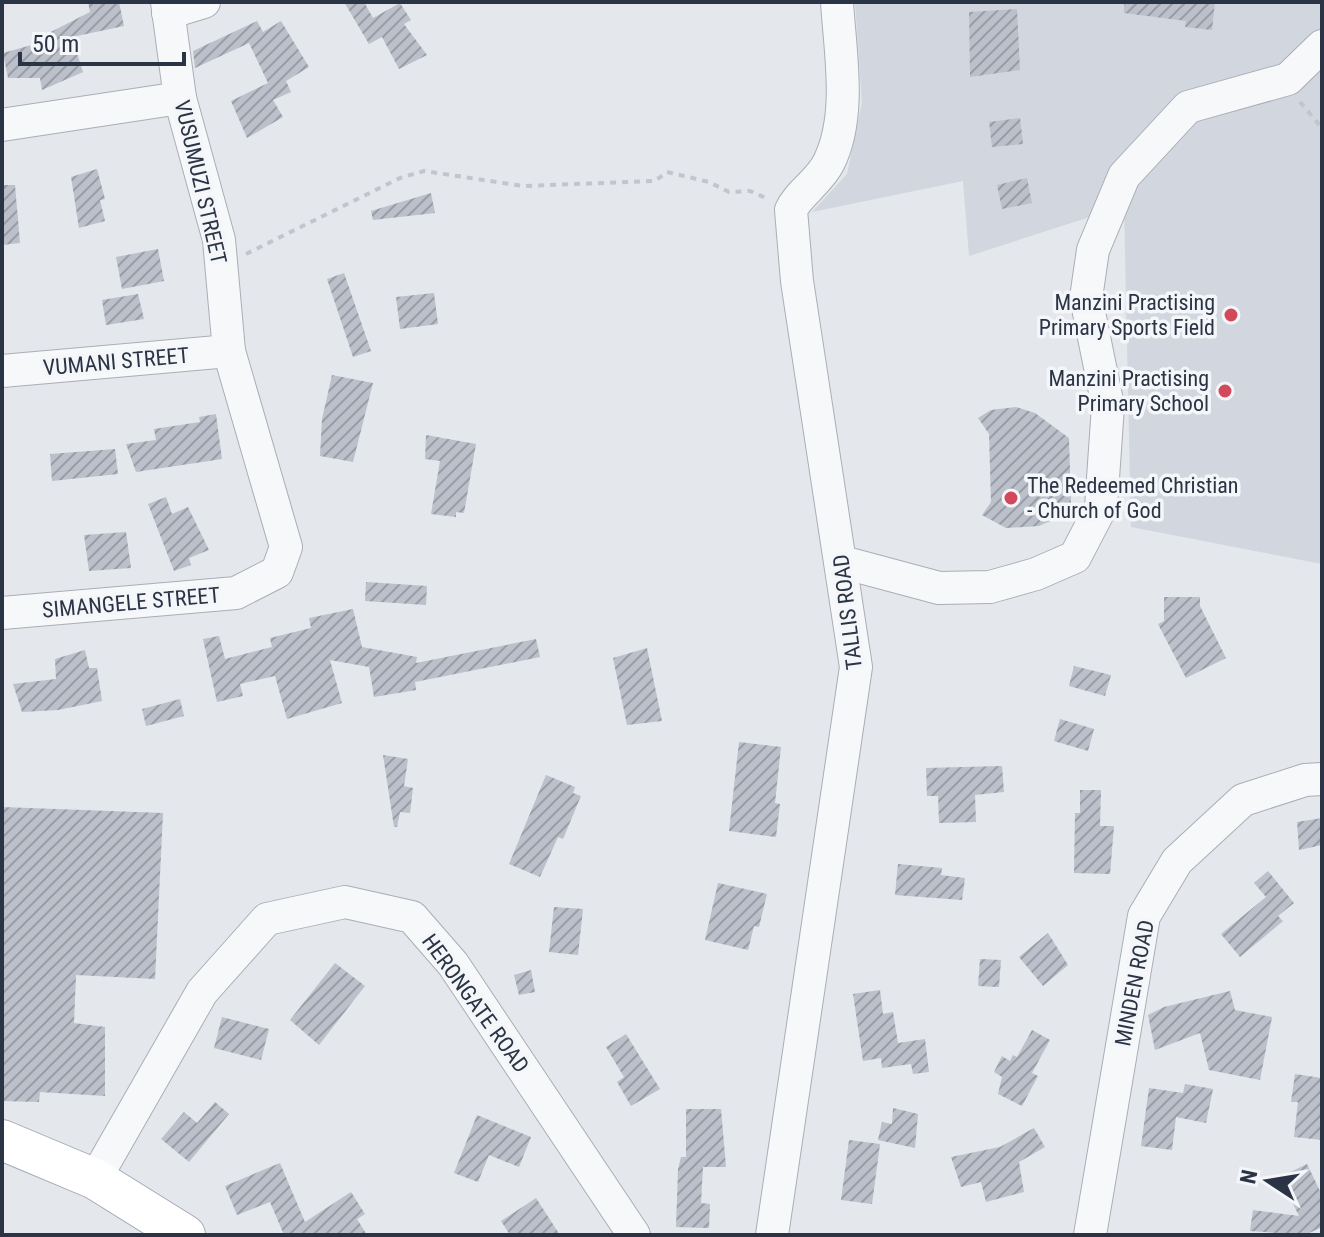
<svg xmlns="http://www.w3.org/2000/svg" width="1324" height="1237" font-family="'Roboto Condensed',sans-serif">
<defs>
<pattern id="building-hatch" width="6" height="6" patternUnits="userSpaceOnUse" patternTransform="scale(2)"><rect width="6" height="6" fill="#bbc0ca"/><path d="M-1 1l2-2M0 6l6-6M5 7l2-2" fill="none" stroke="#989da6"/></pattern>
</defs>
<rect width="100%" height="100%" fill="#e4e7ec"/>
<path fill="#d2d6de" d="M855,2H1322V564L1131,527L1124,206L969,256L963,181L812,212L847,174L862,102Z"/>
<g fill="url(#building-hatch)">
<path d="M88,2H119L124,26L72,37L83,72L42,90L40,78H8L3,53L35,44V40L90,12Z"/>
<path d="M344,2H364L373,18L400,3L411,20L404,24L427,55L399,69L382,37L369,44Z"/>
<path d="M1124,2H1215L1212,30L1185,27L1186,21L1124,13Z"/>
<path d="M1017,9L1020,70L970,77L969,12Z"/>
<path d="M257,21L263,32L281,21L309,67L286,81L291,92L273,100L283,117L247,138L231,101L268,83L249,43L195,68L193,51Z"/>
<path d="M1020,118L1023,144L992,147L989,122Z"/>
<path d="M97,169L105,199L100,200L105,221L79,228L71,177Z"/>
<path d="M1027,178L1032,203L1002,209L997,185Z"/>
<path d="M2,185H15L20,243L2,245Z"/>
<path d="M431,193L435,213L373,220L371,211Z"/>
<path d="M158,249L164,281L122,289L116,257Z"/>
<path d="M344,273L371,351L353,357L327,279Z"/>
<path d="M434,293L438,324L400,329L396,297Z"/>
<path d="M138,294L144,319L106,325L102,300Z"/>
<path d="M332,375L373,383L353,462L320,456L322,419Z"/>
<path d="M1016,407L1035,413L1069,438L1071,505L1055,519L1039,526L1006,528L982,515L991,502L989,434L978,418L991,410Z"/>
<path d="M216,414L222,459L136,472L126,444L156,440L154,429L200,422L199,417Z"/>
<path d="M426,435L476,444L464,513L456,512V517L431,514L440,461L425,459Z"/>
<path d="M115,449L118,474L52,481L50,454Z"/>
<path d="M166,497L172,514L188,507L209,550L189,558L191,565L174,571L148,504Z"/>
<path d="M126,532L131,568L89,571L84,535Z"/>
<path d="M366,582L427,586L426,605L365,601Z"/>
<path d="M1164,597H1200V606L1226,658L1186,678L1158,624L1164,621Z"/>
<path d="M353,609L362,647L417,657L416,663L536,639L540,657L415,682L416,690L374,697L369,667L330,660L342,703L287,719L275,676L240,684L243,696L217,702L203,639L219,636L225,659L272,647L270,638L311,628L309,618Z"/>
<path d="M647,648L662,721L627,725L613,658Z"/>
<path d="M85,650L89,668H97L102,701L58,710L22,712L13,684L56,679L55,659Z"/>
<path d="M1074,666L1111,675L1105,696L1069,686Z"/>
<path d="M180,699L184,716L146,726L142,709Z"/>
<path d="M1060,719L1094,729L1088,751L1054,741Z"/>
<path d="M739,742L781,747L775,803L780,804L776,837L729,831Z"/>
<path d="M383,755L408,759L404,786L413,788L410,813L400,812L397,827H394Z"/>
<path d="M1002,766L1004,792L975,795L976,822L939,823L938,796H927L926,768Z"/>
<path d="M546,775L575,787L573,793L581,796L563,839L558,837L540,877L509,864Z"/>
<path d="M1080,790H1101L1100,826H1114L1110,874L1074,873L1075,813H1080Z"/>
<path d="M2,807L163,813L155,979L76,975L74,1023L105,1027V1096L40,1092L39,1102L2,1101Z"/>
<path d="M1322,818V845L1299,850L1297,822Z"/>
<path d="M898,864L942,868L941,875L965,878L962,900L895,895Z"/>
<path d="M1268,871L1294,903L1278,916L1283,921L1240,957L1221,934L1266,897L1254,883Z"/>
<path d="M718,883L767,894L759,927L754,926L748,950L705,940Z"/>
<path d="M554,907L583,909L578,955L549,952Z"/>
<path d="M1048,933L1068,965L1043,986L1019,957Z"/>
<path d="M980,959L1001,960L999,987L978,986Z"/>
<path d="M335,963L365,986L319,1045L290,1020Z"/>
<path d="M531,970L535,992L519,995L514,975Z"/>
<path d="M880,990L883,1014L893,1012L898,1043L925,1039L929,1072L913,1074L911,1064L882,1068L881,1058L863,1061L853,994Z"/>
<path d="M1230,991L1235,1010L1272,1017L1260,1080L1209,1070L1200,1033L1155,1050L1148,1015L1164,1007Z"/>
<path d="M222,1017L269,1029L261,1060L214,1048Z"/>
<path d="M1032,1030L1050,1040L1032,1073L1038,1076L1022,1106L998,1094L1002,1077L994,1072L1002,1056L1010,1061L1013,1055L1017,1057Z"/>
<path d="M626,1034L660,1089L631,1106L617,1082L624,1077L606,1047Z"/>
<path d="M1295,1074L1322,1078V1140L1294,1137L1298,1102H1291Z"/>
<path d="M1185,1084L1213,1089L1206,1123L1176,1117L1172,1150L1141,1146L1149,1088L1183,1093Z"/>
<path d="M215,1102L229,1114L189,1162L161,1139L184,1112L197,1123Z"/>
<path d="M893,1108L918,1114L915,1148L878,1140L882,1122L892,1124Z"/>
<path d="M686,1109H721L726,1167H703L701,1203L710,1204L709,1228L676,1227L678,1169L681,1157H686Z"/>
<path d="M477,1115L531,1137L519,1167L489,1155L478,1182L454,1173Z"/>
<path d="M1034,1128L1045,1147L1019,1162L1024,1192L986,1202L981,1182L961,1187L951,1157L1000,1147Z"/>
<path d="M849,1140L880,1144L872,1204L841,1200Z"/>
<path d="M280,1163L305,1222L351,1192L365,1214L357,1219L367,1235H284L270,1202L237,1215L225,1186Z"/>
<path d="M1307,1164L1322,1195V1227L1305,1235L1250,1231L1253,1210L1299,1216L1280,1177Z"/>
<path d="M536,1198L560,1235H510L501,1221Z"/>
</g>
<g fill="none" stroke-linecap="round" stroke-linejoin="round">
<g stroke="#a9aeb7" stroke-width="34">
<g id="minor">
<path d="M168,13L204,2"/>
<path d="M2,125L180,98"/>
<path d="M2,371L229,351"/>
<path d="M842,562L939,588L990,587L1036,574L1075,557L1101,507L1108,406L1086,298L1093,250L1124,176L1188,107L1288,79L1322,46"/>
<path d="M2,613L236,593L277,572L286,547L229,351L219,240L180,98L167,2"/>
<path d="M95,1179L202,992L267,919L345,902L412,917L453,964L634,1235"/>
<path d="M772,1235L856,667L797,281L791,210C798,194 820,181 829,162C852,115 840,52 837,2"/>
<path d="M1090,1235L1144,916L1177,861L1243,800L1305,780L1322,779"/>
</g>
</g>
<g stroke="#a3abb8" stroke-width="42">
<path id="major" d="M2,1140L95,1179L185,1235"/>
</g>
<g stroke="#c2c5cb" stroke-width="4" stroke-dasharray="6 6" stroke-linecap="butt">
<path d="M1300,102L1322,128"/>
<path d="M246,254L400,178L424,171L523,186L655,181L667,172L709,182L729,192L750,191L768,199"/>
</g>
<use href="#minor" stroke="#f7f8fa" stroke-width="32"/>
<use href="#major" stroke="#fff" stroke-width="40"/>
</g>
<g fill="#d1495b" stroke="#f4f6f9" stroke-width="3">
<circle cx="1231" cy="315" r="8"/>
<circle cx="1225" cy="391" r="8"/>
<circle cx="1011" cy="498" r="8"/>
</g>
<g text-anchor="middle" stroke-width="7" stroke-linejoin="round" paint-order="stroke">
<g font-size="22" fill="#2b3445" stroke="#f4f6f9">
<text transform="translate(201 182) rotate(77)" y="8">VUSUMUZI STREET</text>
<text transform="translate(116 361) rotate(-5)" y="8">VUMANI STREET</text>
<text transform="translate(131 602) rotate(-5)" y="8">SIMANGELE STREET</text>
<text transform="translate(847 612) rotate(-97)" y="8">TALLIS ROAD</text>
<text transform="translate(1134 983) rotate(-79)" y="8">MINDEN ROAD</text>
<text transform="translate(476 1003) rotate(54)" y="8">HERONGATE ROAD</text>
</g>
<g font-size="22" fill="#2b3445" stroke="#f4f6f9" text-anchor="end">
<text x="1215" y="310">Manzini Practising<tspan x="1215" dy="25">Primary Sports Field</tspan></text>
<text x="1209" y="386">Manzini Practising<tspan x="1209" dy="25">Primary School</tspan></text>
<text x="1027" y="493" text-anchor="start">The Redeemed Christian<tspan x="1027" dy="25">- Church of God</tspan></text>
</g>
</g>
<rect width="1324" height="1237" fill="none" stroke="#2b3445" stroke-width="8"/>
<g transform="translate(1268 1181) rotate(282)" stroke="#f4f6f9" stroke-width="6" paint-order="stroke">
<path d="M0-6L14 30L0 20L-14 30Z" fill="#2b3445"/>
<text y="-12" font-size="22" font-weight="bold" text-anchor="middle" fill="#2b3445">N</text>
</g>
<path d="M20 52v12h164v-12" fill="none" stroke="#2b3445" stroke-width="4"/>
<text x="32" y="52" font-size="24" fill="#2b3445" stroke="#f4f6f9" stroke-width="6" paint-order="stroke">50 m</text>
</svg>
